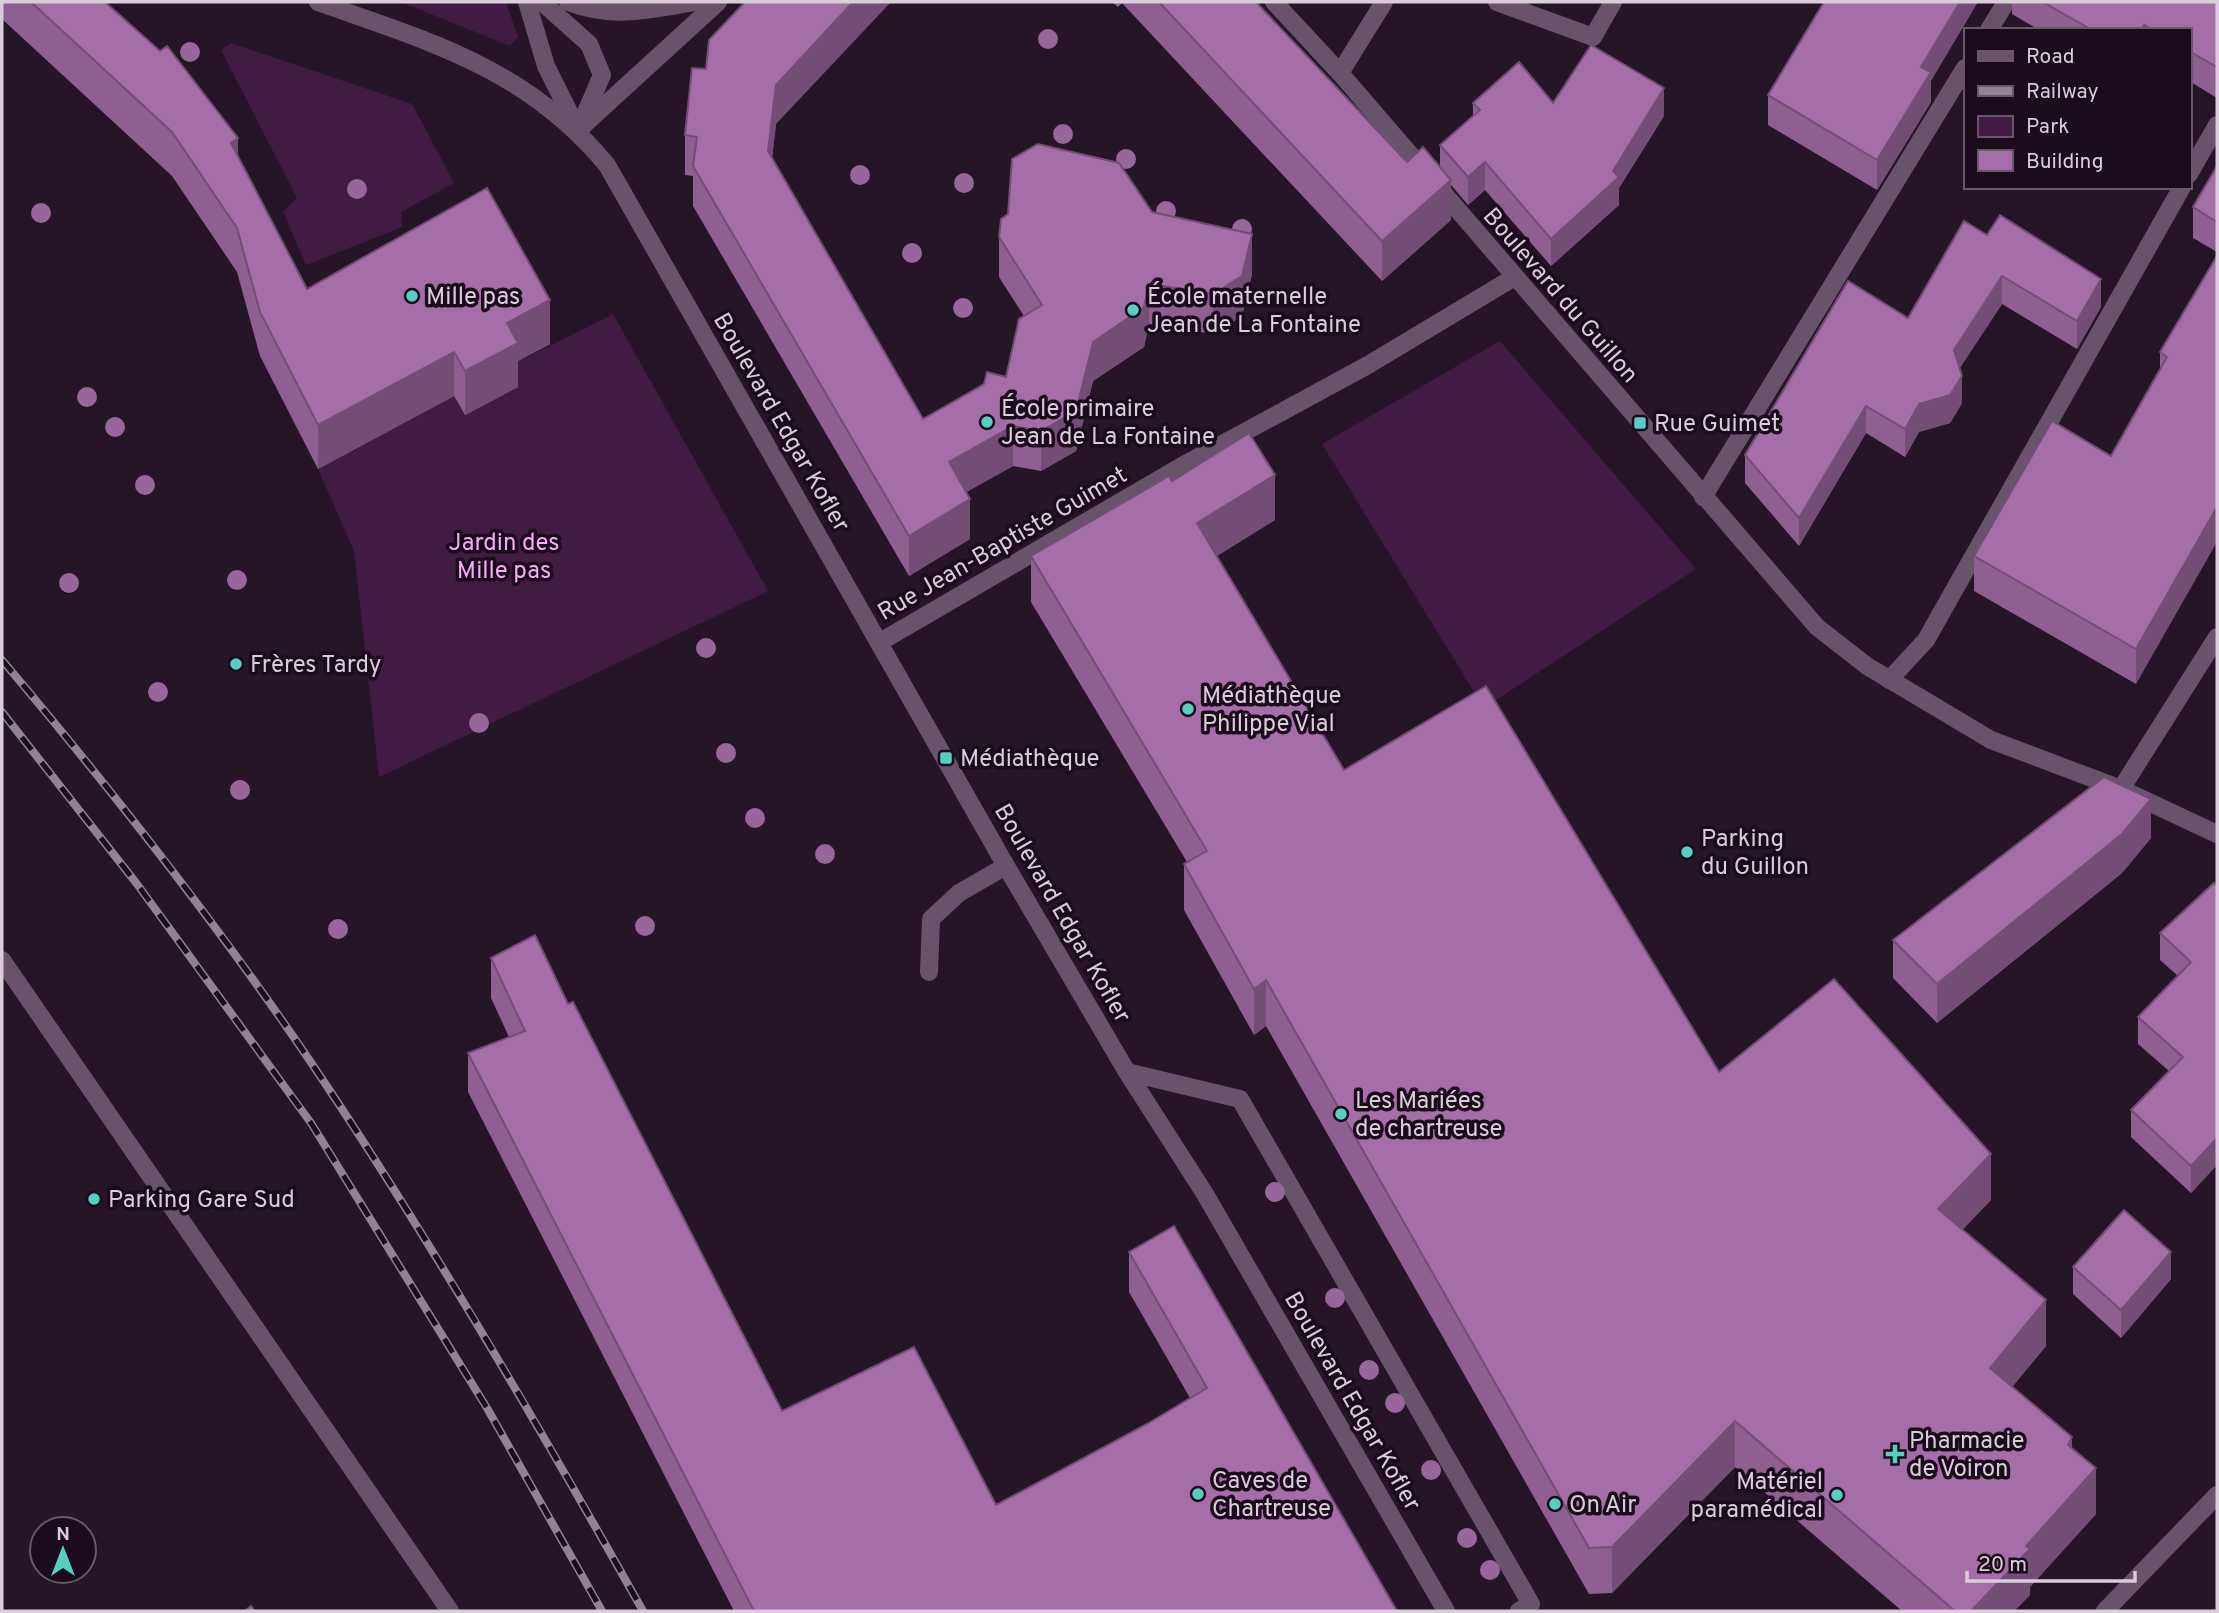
<svg xmlns="http://www.w3.org/2000/svg" width="2219" height="1613" font-family="Overpass,sans-serif">
<rect width="100%" height="100%" fill="#261427"/>
<g fill="#421b45">
<path d="M401,2H506L518,37L510,46Z"/>
<path d="M231,43L412,104L454,183L401,212L402,227L306,265L283,212L297,198L221,50Z"/>
<path d="M613,314L768,591L379,777L354,551L318,469L454,396L465,415L507,367Z"/>
<path d="M1500,341L1696,569L1484,708L1322,444Z"/>
</g>
<g fill="none" stroke-linecap="round" stroke-linejoin="round">
<g stroke="#69536b" stroke-width="18">
<path d="M1497,2L1593,37L1613,2"/>
<path d="M1989,30L2006,2"/>
<path d="M2189,174L2217,125"/>
<path d="M1703,497L1965,68"/>
<path d="M1889,680L1926,640L2182,187"/>
<path d="M2121,789L2217,637"/>
<path d="M2,960L450,1611"/>
<path d="M929,972L931,919L959,893L1006,866"/>
<path d="M1127,1072L1240,1099L1531,1604L1519,1611"/>
</g>
<g stroke="#69536b" stroke-width="18">
<path d="M527,2L546,66L578,130"/>
<path d="M542,2L589,44L602,75L581,124"/>
<path d="M568,2C611,19 650,10 695,2"/>
<path d="M1274,2L1340,73L1817,627L1867,666L1991,740L2121,789L2217,834"/>
<path d="M1340,73L1384,2"/>
<path d="M578,130L718,2"/>
<path d="M880,642L1182,466L1368,365L1513,278"/>
</g>
<g stroke="#69536b" stroke-width="18">
<path d="M318,2C431,42 527,69 607,165L1006,866L1127,1072L1205,1194L1446,1611"/>
<path d="M2105,1611L2217,1495"/>
</g>
<g stroke="#918392" stroke-width="8">
<g id="rail">
<path d="M2,660C122,802 238,950 340,1106C448,1270 547,1440 643,1611"/>
<path d="M2,712L137,884L311,1123L487,1408L602,1611"/>
</g>
</g>
<use href="#rail" stroke="#1c0b1d" stroke-width="5" stroke-dasharray="16" stroke-linecap="butt"/>
</g>
<g fill="#98669b">
<circle cx="1048" cy="39" r="10"/>
<circle cx="190" cy="52" r="10"/>
<circle cx="1063" cy="134" r="10"/>
<circle cx="1126" cy="159" r="10"/>
<circle cx="860" cy="175" r="10"/>
<circle cx="964" cy="183" r="10"/>
<circle cx="357" cy="189" r="10"/>
<circle cx="1166" cy="211" r="10"/>
<circle cx="41" cy="213" r="10"/>
<circle cx="1242" cy="229" r="10"/>
<circle cx="912" cy="253" r="10"/>
<circle cx="963" cy="308" r="10"/>
<circle cx="87" cy="397" r="10"/>
<circle cx="115" cy="427" r="10"/>
<circle cx="145" cy="485" r="10"/>
<circle cx="237" cy="580" r="10"/>
<circle cx="69" cy="583" r="10"/>
<circle cx="706" cy="648" r="10"/>
<circle cx="158" cy="692" r="10"/>
<circle cx="479" cy="723" r="10"/>
<circle cx="726" cy="753" r="10"/>
<circle cx="240" cy="790" r="10"/>
<circle cx="755" cy="818" r="10"/>
<circle cx="825" cy="854" r="10"/>
<circle cx="645" cy="926" r="10"/>
<circle cx="338" cy="929" r="10"/>
<circle cx="1275" cy="1192" r="10"/>
<circle cx="1335" cy="1298" r="10"/>
<circle cx="1369" cy="1370" r="10"/>
<circle cx="1395" cy="1403" r="10"/>
<circle cx="1431" cy="1470" r="10"/>
<circle cx="1467" cy="1538" r="10"/>
<circle cx="1490" cy="1570" r="10"/>
</g>
<g fill="#8e5f90">
<path d="M2,2H105L238,156L307,289L550,344L518,361V387L465,415L454,396L318,469L260,356L237,272L172,176L2,19Z"/>
<path d="M1112,2H1256L1407,162L1440,167V145L1473,116V103H1553L1664,116L1619,188V205L1551,266L1485,190L1468,205L1451,185V220L1382,281L1122,3L1118,7Z"/>
<path d="M2012,2H2217V98L2189,81V30H2039L2012,14Z"/>
<path d="M706,69L776,124L772,158L923,419L1006,377L1024,316L999,277V237L1152,212L1252,274L1242,316L1213,334L1149,324L1144,347L1093,381L1076,451L1041,471L1013,466L966,492L970,539L909,576L693,206V176L685,175V135Z"/>
<path d="M1931,81V102L1877,190L1768,125V95Z"/>
<path d="M2217,166V252L2193,238V207Z"/>
<path d="M1987,235L2101,307L2077,349L2002,304L1959,369L1962,403L1950,423L1919,432L1905,457L1866,433L1799,546L1745,483V455L1908,318Z"/>
<path d="M2217,256L2136,684L1974,591V556L2111,456L2160,370V352Z"/>
<path d="M1172,481L1275,520L1217,556L1344,770L1719,1072L1991,1200L1962,1230L2046,1346L2012,1387L2072,1449L2096,1514L2030,1587V1595L2014,1611H1902L1735,1467L1612,1593L1589,1594L1266,1026L1254,1035L1184,910V864L1187,862L1031,602V556Z"/>
<path d="M2151,838L2122,873L1937,1023L1893,978V940Z"/>
<path d="M2217,886V1165L2191,1193L2131,1137V1110L2169,1071L2138,1044V1017L2178,976L2160,960V933Z"/>
<path d="M491,958L568,1004L782,1411L996,1505L1147,1424L1190,1398L1129,1292V1252L1397,1611H734L468,1092V1053L509,1037L491,998Z"/>
<path d="M2073,1267L2171,1279L2121,1338L2073,1294Z"/>
</g>
<g fill="#744d76">
<path d="M853,2H891L776,124L768,191V151L776,85Z"/>
<path d="M1960,2H1978L1931,81V102L1877,190V160L1921,67Z"/>
<path d="M1664,88V116L1619,188V205L1551,266V239L1613,171Z"/>
<path d="M238,138V182L231,143Z"/>
<path d="M1485,162V190L1468,205V177Z"/>
<path d="M1451,180V220L1382,281V241Z"/>
<path d="M1252,234V274L1242,316L1213,334V294Z"/>
<path d="M2002,276V304L1954,377V350Z"/>
<path d="M2101,279V307L2077,349V321Z"/>
<path d="M1149,284V324L1144,347L1093,381L1076,451L1041,471V431L1093,342Z"/>
<path d="M550,300V344L518,361V387L465,415V371L507,323Z"/>
<path d="M454,352V396L318,469V425Z"/>
<path d="M1962,376V403L1950,423L1919,432L1905,457V429L1919,404Z"/>
<path d="M1866,406V433L1799,546V518Z"/>
<path d="M1013,426V466L949,502V462Z"/>
<path d="M1275,475V520L1197,568V523Z"/>
<path d="M970,499V539L909,576V536Z"/>
<path d="M2217,507V542L2136,684V649Z"/>
<path d="M2151,799V838L2122,873L1937,1023V984Z"/>
<path d="M1266,980V1026L1254,1035V989Z"/>
<path d="M2217,1138V1165L2191,1193V1166Z"/>
<path d="M1991,1154V1200L1938,1255V1209Z"/>
<path d="M2171,1252V1279L2121,1338V1310Z"/>
<path d="M2046,1300V1346L1990,1414V1368Z"/>
<path d="M1735,1421V1467L1612,1593V1547Z"/>
<path d="M2072,1437V1483L2068,1445Z"/>
<path d="M2096,1468V1514L2030,1587V1595L2014,1611H1971L2026,1546Z"/>
</g>
<g fill="#a56ea8" stroke="#744d76" stroke-width="2">
<path d="M31,2H105L160,51L167,46L238,138L231,143L307,289L487,188L550,300L507,323L518,343L465,371L454,352L318,425L260,312L237,228L172,132Z"/>
<path d="M745,2H853L776,85L768,151L923,419L984,384L987,372L1006,377L1019,319L1042,305L999,237L1001,219L1008,214L1012,159L1038,144L1119,163L1152,212L1252,234L1242,276L1213,294L1149,284L1144,307L1093,342L1076,411L1041,431L1013,426L949,462L970,499L909,536L693,166L697,137L685,135L692,68L706,69L709,40Z"/>
<path d="M1159,2H1256L1407,162L1423,147L1451,180L1382,241Z"/>
<path d="M1824,2H1960L1921,67L1931,72L1877,160L1768,95Z"/>
<path d="M2043,2H2217V67L2189,51V30H2153L2144,25L2142,30H2092Z"/>
<path d="M1591,45L1664,88L1613,171L1619,177L1551,239L1485,162L1468,177L1440,145L1480,110L1473,103L1519,62L1553,103Z"/>
<path d="M2217,166V222L2193,207Z"/>
<path d="M2000,215L2101,279L2077,321L2002,276L1954,350L1962,376L1950,395L1919,404L1905,429L1866,406L1799,518L1745,455L1848,281L1908,318L1964,221L1987,235Z"/>
<path d="M2217,256V507L2136,649L1974,556L2052,421L2111,456L2167,357L2160,352Z"/>
<path d="M1249,433L1275,475L1197,523L1344,770L1486,686L1719,1072L1834,979L1991,1154L1938,1209L2046,1300L1990,1368L2072,1437L2068,1445L2096,1468L2026,1546L2030,1549L1971,1611H1955L1735,1421L1612,1547L1589,1548L1266,980L1254,989L1184,864L1207,851L1031,556L1169,476L1172,481Z"/>
<path d="M2104,777L2151,799L2122,834L1937,984L1893,940Z"/>
<path d="M2214,883L2217,886V1138L2191,1166L2131,1110L2183,1057L2138,1017L2191,962L2160,933Z"/>
<path d="M535,935L568,1004L573,1002L782,1411L914,1347L996,1505L1147,1424L1207,1388L1129,1252L1174,1226L1397,1611H754L468,1053L525,1031L491,958Z"/>
<path d="M2124,1210L2171,1252L2121,1310L2073,1267Z"/>
<path d="M251,1606L255,1611H245Z"/>
</g>
<g fill="#57cec2" stroke="#1c0b1d" stroke-width="2.5">
<circle cx="412" cy="296" r="7"/>
<circle cx="1133" cy="310" r="7"/>
<circle cx="987" cy="422" r="7"/>
<rect x="1633" y="416" width="14" height="14" rx="3.5"/>
<circle cx="236" cy="664" r="7"/>
<circle cx="1188" cy="709" r="7"/>
<rect x="939" y="751" width="14" height="14" rx="3.5"/>
<circle cx="1687" cy="852" r="7"/>
<circle cx="1341" cy="1114" r="7"/>
<circle cx="94" cy="1199" r="7"/>
<path d="M1891.5 1443.5h7v7h7v7h-7v7h-7v-7h-7v-7h7z"/>
<circle cx="1198" cy="1494" r="7"/>
<circle cx="1837" cy="1495" r="7"/>
<circle cx="1555" cy="1504" r="7"/>
</g>
<g text-anchor="middle" stroke-width="7" stroke-linejoin="round" paint-order="stroke">
<g font-size="24" fill="#d9cdda" stroke="#1c0b1d">
<text transform="translate(1561 295) rotate(49)" y="8">Boulevard du Guillon</text>
<text transform="translate(782 422) rotate(60)" y="8">Boulevard Edgar Kofler</text>
<text transform="translate(1002 543) rotate(-30)" y="8">Rue Jean-Baptiste Guimet</text>
<text transform="translate(1063 913) rotate(60)" y="8">Boulevard Edgar Kofler</text>
<text transform="translate(1353 1401) rotate(60)" y="8">Boulevard Edgar Kofler</text>
</g>
<g font-size="24" fill="#d9cdda" stroke="#1c0b1d" text-anchor="start">
<text x="426" y="304">Mille pas</text>
<text x="1147" y="304">École maternelle<tspan x="1147" dy="28">Jean de La Fontaine</tspan></text>
<text x="1001" y="416">École primaire<tspan x="1001" dy="28">Jean de La Fontaine</tspan></text>
<text x="1654" y="431">Rue Guimet</text>
<text x="250" y="672">Frères Tardy</text>
<text x="1202" y="703">Médiathèque<tspan x="1202" dy="28">Philippe Vial</tspan></text>
<text x="960" y="766">Médiathèque</text>
<text x="1701" y="846">Parking<tspan x="1701" dy="28">du Guillon</tspan></text>
<text x="1355" y="1108">Les Mariées<tspan x="1355" dy="28">de chartreuse</tspan></text>
<text x="108" y="1207">Parking Gare Sud</text>
<text x="1909" y="1448">Pharmacie<tspan x="1909" dy="28">de Voiron</tspan></text>
<text x="1212" y="1488">Caves de<tspan x="1212" dy="28">Chartreuse</tspan></text>
<text x="1823" y="1489" text-anchor="end">Matériel<tspan x="1823" dy="28">paramédical</tspan></text>
<text x="1569" y="1512">On Air</text>
</g>
<g font-size="24" fill="#f5aafa" stroke="#1c0b1d">
<text x="504" y="550">Jardin des<tspan x="504" dy="28">Mille pas</tspan></text>
</g>
</g>
<rect width="2219" height="1613" fill="none" stroke="#d9cdda" stroke-width="7"/>
<rect x="1964" y="28" width="228" height="161" fill="#1c0b1d" stroke="#685969" stroke-width="2"/>
<rect x="1978" y="51" width="35" height="10" fill="#69536b" stroke="#685969" stroke-width="2"/>
<text x="2026" y="63" font-size="21" fill="#d9cdda">Road</text>
<rect x="1978" y="86" width="35" height="10" fill="#918392" stroke="#685969" stroke-width="2"/>
<text x="2026" y="98" font-size="21" fill="#d9cdda">Railway</text>
<rect x="1978" y="116" width="35" height="21" fill="#421b45" stroke="#685969" stroke-width="2"/>
<text x="2026" y="133" font-size="21" fill="#d9cdda">Park</text>
<rect x="1978" y="150" width="35" height="21" fill="#a56ea8" stroke="#685969" stroke-width="2"/>
<text x="2026" y="168" font-size="21" fill="#d9cdda">Building</text>
<g transform="translate(63 1550)"><circle r="33" fill="#1c0b1d" stroke="#685969" stroke-width="2"/>
<path d="M0-5L12 26L0 18L-12 26Z" fill="#57cec2"/>
<text y="-10" font-size="19" font-weight="bold" text-anchor="middle" fill="#d9cdda">N</text>
</g>
<path d="M1967 1571v10h168v-10" fill="none" stroke="#d9cdda" stroke-width="3.5"/>
<text x="1978" y="1571" font-size="21" fill="#d9cdda" stroke="#1c0b1d" stroke-width="5" paint-order="stroke">20 m</text>
</svg>
